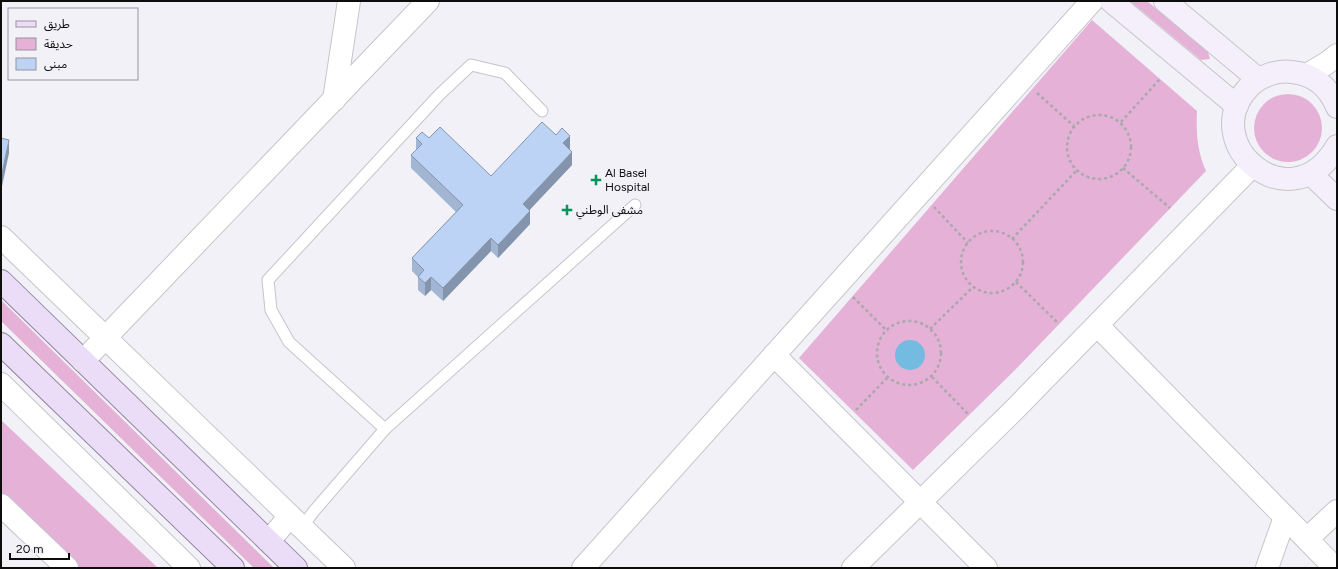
<svg xmlns="http://www.w3.org/2000/svg" width="1338" height="569" font-family="Figtree,'Noto Sans Arabic',sans-serif">
<rect width="100%" height="100%" fill="#f1f1f7"/>
<g fill="#e5b1d7">
<path d="M1130,1H1147L1208,52L1210,59L1201,60Z"/>
<path d="M1092,20L1197,111C1196,132 1197,151 1206,171L1015,370L913,470L799,358Z"/>
<circle cx="1288" cy="128" r="34"/>
<path d="M1,300L274,568H254L1,321Z"/>
<path d="M1,420L158,568H71L1,500Z"/>
</g>
<circle fill="#73bbe0" cx="910" cy="355" r="15"/>
<g fill="none" stroke-linecap="round" stroke-linejoin="round">
<g stroke="#c5c5ca" stroke-width="13">
<g id="service">
<path d="M385,429L289,342L271,310L268,280L439,95L471,65L505,73L542,111"/>
<path d="M302,527L314,511L385,429L635,205"/>
</g>
</g>
<g stroke="#c5c5ca" stroke-width="24">
<g id="minor">
<path d="M1307,75L1327,63L1337,55"/>
<path d="M334,100L349,1"/>
<path d="M1,237L344,568"/>
<path d="M1097,325L1335,568"/>
<path d="M774,355L986,568"/>
<path d="M83,361L428,1"/>
<path d="M1,384L189,568"/>
<path d="M1,505L67,568"/>
<path d="M1307,539L1337,511"/>
<path d="M269,541L290,516"/>
<path d="M583,568L1092,1"/>
<path d="M853,568L1018,406L1252,166"/>
<path d="M1267,568L1285,517"/>
</g>
</g>
<g stroke="#c5c5ca" stroke-width="24">
<g id="secondary">
<path d="M1111,1L1237,106"/>
<path d="M1165,1L1258,79"/>
<path d="M1337,107C1329,87 1313,74 1292,72C1277,70 1260,76 1250,86C1194,142 1291,226 1337,146"/>
<path d="M1311,174L1337,199"/>
</g>
</g>
<g stroke="#9585a2" stroke-width="24">
<g id="primary">
<path d="M1,281L296,568"/>
<path d="M1,344L233,568"/>
</g>
</g>
<g stroke="#a8a8ad" stroke-width="2.5" stroke-dasharray="3 3" stroke-linecap="butt">
<path d="M1037,93L1074,126"/>
<circle cx="1099" cy="147" r="32"/>
<path d="M1121,122L1160,79"/>
<path d="M1123,168L1170,208"/>
<path d="M934,207L968,243"/>
<circle cx="992" cy="262" r="31"/>
<path d="M1012,239L1077,170"/>
<path d="M1016,282L1059,324"/>
<path d="M853,297L886,330"/>
<circle cx="909" cy="353" r="32"/>
<path d="M930,329L973,287"/>
<path d="M932,377L969,415"/>
<path d="M856,410L887,378"/>
</g>
<use href="#service" stroke="#fff" stroke-width="11"/>
<use href="#minor" stroke="#fff" stroke-width="22"/>
<use href="#secondary" stroke="#f5eefb" stroke-width="22"/>
<use href="#primary" stroke="#ebddf7" stroke-width="22"/>
</g>
<path fill="#a2b5d3" d="M416,138H429L491,176L570,149L572,165L529,210L530,224L498,258L491,251L443,301L431,290L425,296L418,290V277L412,271V258L456,212L411,168V155L416,150Z"/>
<g fill="#8494ac">
<path d="M570,136V149L563,156V143Z"/>
<path d="M9,140V153L1,191V178Z"/>
<path d="M572,152V165L523,217V204Z"/>
<path d="M530,211V224L498,258V245Z"/>
<path d="M491,238V251L443,301V288Z"/>
<path d="M431,277V290L425,296V283Z"/>
</g>
<g fill="#bcd3f5" stroke="#8494ac">
<path d="M542,122L556,135L562,128L570,136L563,143L572,152L523,204L530,211L498,245L491,238L443,288L431,277L425,283L418,277L424,270L412,258L463,205L411,155L422,144L416,138L422,132L429,138L440,127L491,176Z"/>
<path d="M1,138L9,140L1,178Z"/>
</g>
<g fill="#009556" stroke="#f1f1f7" stroke-width="1.5">
<path d="M594 174h4v4h4v4h-4v4h-4v-4h-4v-4h4z"/>
<path d="M565 204h4v4h4v4h-4v4h-4v-4h-4v-4h4z"/>
</g>
<g text-anchor="middle" stroke-width="3" stroke-linejoin="round" paint-order="stroke">
<g font-size="12" fill="#0d0d0e" stroke="#f1f1f7" text-anchor="start">
<text x="605" y="177">Al Basel<tspan x="605" dy="14">Hospital</tspan></text>
<text x="576" y="214">مشفى الوطني</text>
</g>
</g>
<rect width="1338" height="569" fill="none" stroke="#0d0d0e" stroke-width="4"/>
<rect x="8" y="8" width="130" height="72" fill="#f1f1f7" stroke="#96969a"/>
<rect x="16" y="21" width="20" height="6" fill="#ebddf7" stroke="#96969a"/>
<text x="44" y="28" font-size="12" fill="#0d0d0e">طريق</text>
<rect x="16" y="38" width="20" height="12" fill="#e5b1d7" stroke="#96969a"/>
<text x="44" y="48" font-size="12" fill="#0d0d0e">حديقة</text>
<rect x="16" y="58" width="20" height="12" fill="#bcd3f5" stroke="#96969a"/>
<text x="44" y="68" font-size="12" fill="#0d0d0e">مبنى</text>
<path d="M10 553v6h59v-6" fill="none" stroke="#0d0d0e" stroke-width="2"/>
<text x="16" y="553" font-size="12" fill="#0d0d0e" stroke="#f1f1f7" stroke-width="3" paint-order="stroke">20 m</text>
</svg>
